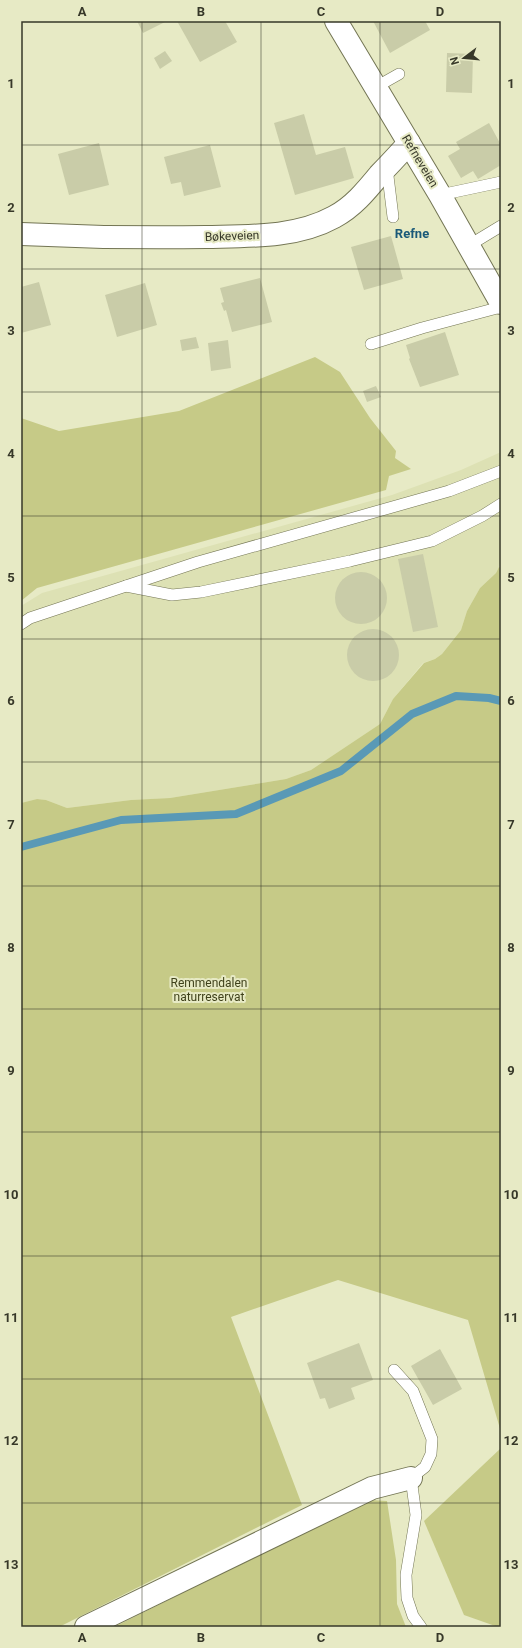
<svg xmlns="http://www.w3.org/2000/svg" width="522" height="1648" font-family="Roboto,sans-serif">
<rect width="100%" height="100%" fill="#e7eac5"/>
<path fill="#dde1b4" d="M501,452V558L499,567L496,573L480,588L467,611L461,630L442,654L435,659L423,663L393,699L380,724L311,770L286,779L170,798L131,800L67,808L46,800L37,799L21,803V606L42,593L392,495L461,470Z"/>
<g fill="#c6ca87">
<path d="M315,357L340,372L370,418L396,451L395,458L411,469L389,476L386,490L37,588L21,601V418L59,431L179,411Z"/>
<path d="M499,567L501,568V1432L468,1320L338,1280L231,1317L302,1505L59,1627H21V803L37,799L46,800L67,808L131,800L170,798L286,779L311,770L380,724L393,699L424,663L435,659L442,654L461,630L467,611L480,588L496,573Z"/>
<path d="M501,1448V1627H498L464,1615L424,1521Z"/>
<path d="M370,1500L387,1501L396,1560L397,1604L406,1627H114Z"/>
</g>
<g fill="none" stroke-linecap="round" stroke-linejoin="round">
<path stroke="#5999b6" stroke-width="8" d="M21,847L121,820L236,814L341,771L412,714L456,696L489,698L501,701"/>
</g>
<g fill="#c9cca8">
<path d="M137,21H167L143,33Z"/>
<path d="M177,21H225L237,42L200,62Z"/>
<path d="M373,21H425L430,30L390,53Z"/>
<path d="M165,51L172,61L160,69L154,58Z"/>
<path d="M447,53L473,54L472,93L446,92Z"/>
<path d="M304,114L316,155L345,147L354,178L295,195L274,123Z"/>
<path d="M489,123L501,145V165L478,179L473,171L461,178L448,156L460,149L456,142Z"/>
<path d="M99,143L109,185L69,195L58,154Z"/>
<path d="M210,145L221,187L184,196L181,182L171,184L164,157Z"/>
<path d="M391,236L403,279L364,290L351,247Z"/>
<path d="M260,278L272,322L232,332L226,310L224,311L221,303L224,302L220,288Z"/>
<path d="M39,282L51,325L21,333V287Z"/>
<path d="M145,283L157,325L117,337L105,295Z"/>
<path d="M445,332L459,375L420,387L409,359L410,358L406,345Z"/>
<path d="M196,337L199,348L182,351L180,340Z"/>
<path d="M228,340L231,368L211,371L208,343Z"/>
<path d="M376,386L381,397L367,402L363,391Z"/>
<path d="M423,554L438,627L413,632L398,559Z"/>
<circle cx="361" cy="598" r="26"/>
<circle cx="373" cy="655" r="26"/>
<path d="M359,1343L373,1380L351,1388L355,1399L329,1409L325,1398L320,1399L307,1363Z"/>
<path d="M440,1349L462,1389L433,1405L411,1366Z"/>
</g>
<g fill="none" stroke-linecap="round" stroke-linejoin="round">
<g stroke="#737554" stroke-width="12">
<g id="lane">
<path d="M376,87L399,74"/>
<path d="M387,168L393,217"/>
<path d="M440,195L501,182"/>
<path d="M468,246L501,226"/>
<path d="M371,344L422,328L501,307"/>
<path d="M126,586L172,595L201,592L350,561L432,541L482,516L501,504"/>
<path d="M21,624L30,618L198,562L449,491L501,471"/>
<path d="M394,1370L413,1391L432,1439L431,1454L425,1467L411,1478L416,1515L406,1575L407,1598L413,1616L421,1627"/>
</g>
</g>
<g stroke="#737554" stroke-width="24">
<g id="street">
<path d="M336,21L440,195L501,303"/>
<path d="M21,234C83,237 144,238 206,237C248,236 296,238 334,217C353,207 366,191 380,174C390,164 399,154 409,143"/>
<path d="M86,1627L372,1488L411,1478"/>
</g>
</g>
<use href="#lane" stroke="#fff" stroke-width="11"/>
<use href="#street" stroke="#fff" stroke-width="22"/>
</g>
<path fill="none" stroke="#373829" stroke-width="1" stroke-opacity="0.55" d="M142,21V1627M261,21V1627M380,21V1627M21,145H501M21,269H501M21,392H501M21,516H501M21,639H501M21,762H501M21,886H501M21,1009H501M21,1132H501M21,1256H501M21,1379H501M21,1503H501"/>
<g text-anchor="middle" stroke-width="4" stroke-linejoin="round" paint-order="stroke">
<g font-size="12" fill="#373829" stroke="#e7eac5">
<text transform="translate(420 161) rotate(59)" y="4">Refneveien</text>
<text transform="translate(232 236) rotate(-2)" y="4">Bøkeveien</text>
</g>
<g font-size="12" fill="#3f411b" stroke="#e7eac5">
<text x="209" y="987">Remmendalen<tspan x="209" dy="14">naturreservat</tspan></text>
</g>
<g font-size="13" font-weight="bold" fill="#1a5978" stroke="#e7eac5">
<text x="412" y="238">Refne</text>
</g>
</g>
<rect width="522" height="1648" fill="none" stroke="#e7eac5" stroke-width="44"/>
<g transform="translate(464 58) rotate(254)" stroke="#e7eac5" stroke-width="3" paint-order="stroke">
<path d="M0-3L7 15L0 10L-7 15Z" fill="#373829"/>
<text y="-6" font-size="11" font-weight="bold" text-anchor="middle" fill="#373829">N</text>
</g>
<rect x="22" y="22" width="478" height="1604" fill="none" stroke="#373829" stroke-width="1.5"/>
<g font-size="13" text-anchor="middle" font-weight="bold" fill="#373829">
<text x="82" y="16">A</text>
<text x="201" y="16">B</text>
<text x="321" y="16">C</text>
<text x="440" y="16">D</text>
<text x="11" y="88">1</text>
<text x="511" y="88">1</text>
<text x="11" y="212">2</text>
<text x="511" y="212">2</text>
<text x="11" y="335">3</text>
<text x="511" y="335">3</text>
<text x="11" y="458">4</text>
<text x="511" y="458">4</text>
<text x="11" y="582">5</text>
<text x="511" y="582">5</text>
<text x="11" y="705">6</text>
<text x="511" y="705">6</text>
<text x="11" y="829">7</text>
<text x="511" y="829">7</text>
<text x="11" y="952">8</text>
<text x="511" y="952">8</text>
<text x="11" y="1075">9</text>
<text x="511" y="1075">9</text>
<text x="11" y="1199">10</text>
<text x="511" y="1199">10</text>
<text x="11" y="1322">11</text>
<text x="511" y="1322">11</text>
<text x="11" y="1445">12</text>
<text x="511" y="1445">12</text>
<text x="11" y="1569">13</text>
<text x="511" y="1569">13</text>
<text x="82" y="1642">A</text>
<text x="201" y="1642">B</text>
<text x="321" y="1642">C</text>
<text x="440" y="1642">D</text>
</g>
</svg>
